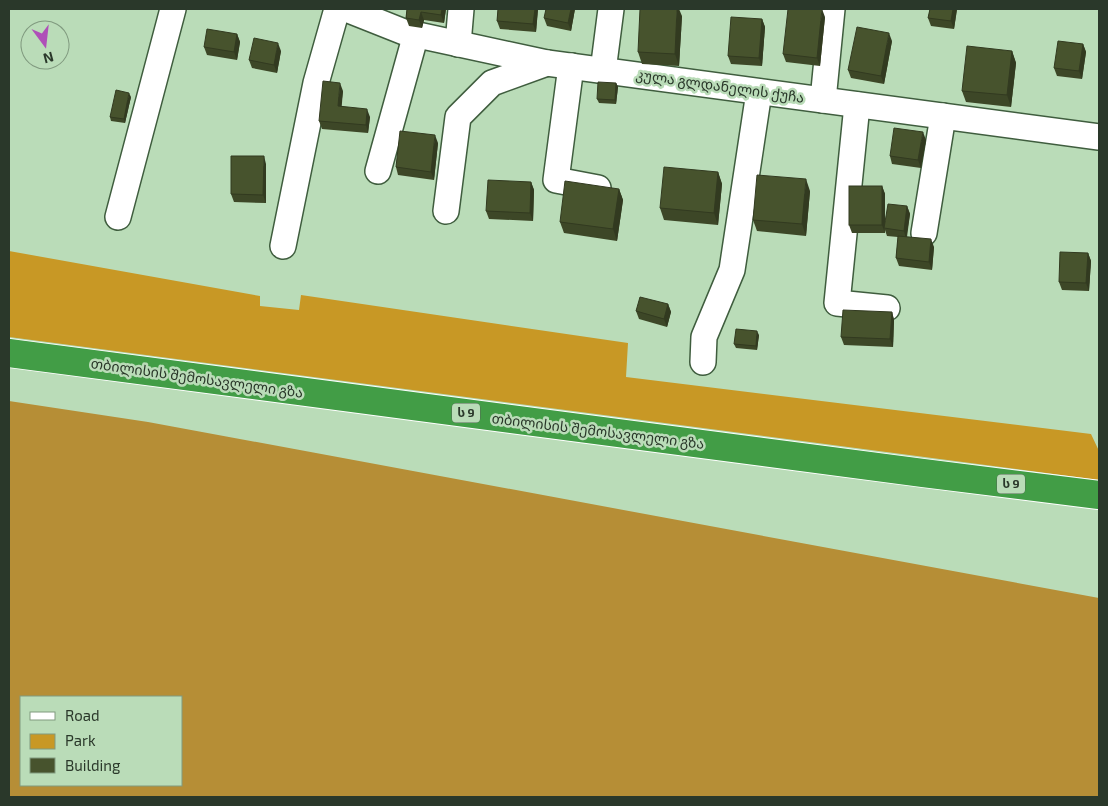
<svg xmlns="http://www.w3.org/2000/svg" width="1108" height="806" font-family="'Exo 2','Noto Sans Georgian',sans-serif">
<rect width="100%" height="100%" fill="#badcb8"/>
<path fill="#c89825" d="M9,251L260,296V306L299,310L301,295L628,343L626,377L1091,434L1099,451V480L9,337Z"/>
<path fill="#b68e36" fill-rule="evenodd" d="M9,401L148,422L1099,598V797H9ZM21,697H181V785H21Z"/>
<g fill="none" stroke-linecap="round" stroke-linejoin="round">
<g stroke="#3f5d3e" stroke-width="28">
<g id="minor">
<path d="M346,9L404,32L547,63L1099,137"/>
<path d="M458,44L461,9"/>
<path d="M571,66L556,180L598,188"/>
<path d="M603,71L611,9"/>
<path d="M823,100L832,9"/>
<path d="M857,105L837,303L887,308"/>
<path d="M378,171L416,34"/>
<path d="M446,211L458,117L492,83L547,63"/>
<path d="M118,217L173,9"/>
<path d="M924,233L943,116"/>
<path d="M283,246L316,83L337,9"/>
<path d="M703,362L704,337L732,270L759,92"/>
</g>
</g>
<g stroke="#fff" stroke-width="30">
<path id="highway" d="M9,353L923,473L1099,495"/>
</g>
<use href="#minor" stroke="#fff" stroke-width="25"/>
<use href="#highway" stroke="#429d46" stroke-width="28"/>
</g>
<g fill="#3d4727">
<path d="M407,9H446L444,23L424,20L422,28L409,26L406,18Z"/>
<path d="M498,9H538L536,32L500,29L497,21Z"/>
<path d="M575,9L571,31L547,26L544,18Z"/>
<path d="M930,9H957L954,29L931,26L928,18Z"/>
<path d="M682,16L679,66L642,64L638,52Z"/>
<path d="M825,17L820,66L786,62L783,54Z"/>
<path d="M762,19L765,27L762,66L731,64L728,56Z"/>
<path d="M237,34L240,42L237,60L207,55L204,47Z"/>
<path d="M892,41L884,84L851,78L848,70Z"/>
<path d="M1083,44L1086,52L1082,79L1057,76L1054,68Z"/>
<path d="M281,51L277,73L252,68L249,60Z"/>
<path d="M1012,51L1016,63L1011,107L966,102L962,91Z"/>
<path d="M616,83L618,87L616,104L599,103L597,99Z"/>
<path d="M343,91L341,106L370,117L368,133L322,129L319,121Z"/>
<path d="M131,97L125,123L111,121L110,117Z"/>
<path d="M926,140L921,168L892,164L890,156Z"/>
<path d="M438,143L434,180L398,175L396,167Z"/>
<path d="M266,164V203L234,202L231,194Z"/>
<path d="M718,172L722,184L718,225L664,220L660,208Z"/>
<path d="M531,182L534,190L533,221L489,219L486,211Z"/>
<path d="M882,186L885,194V221L907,206L910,214L907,237L934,247L932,270L899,266L896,258L898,237L887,236L885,230V233H852L849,225Z"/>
<path d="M619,189L623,200L617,241L564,233L560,222Z"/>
<path d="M810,191L806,236L757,231L753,220Z"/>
<path d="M1088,253L1091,261L1089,291L1062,290L1059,282Z"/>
<path d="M668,304L671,312L667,327L639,319L636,311Z"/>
<path d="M892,312L894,320L893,347L844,345L841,337Z"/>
<path d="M759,335L757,350L736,348L734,344Z"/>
</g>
<g fill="#323a20">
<path d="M442,9H446L444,23L441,15Z"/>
<path d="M535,9H538L536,32L533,24Z"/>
<path d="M571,9H575L571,31L568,23Z"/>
<path d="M677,9H679L682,16L679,66L675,54Z"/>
<path d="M822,9L825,17L820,66L817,58Z"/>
<path d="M953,9H957L954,29L951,21Z"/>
<path d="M421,12L424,20L422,28L419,20Z"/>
<path d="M762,19L765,27L762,66L759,58Z"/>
<path d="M889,33L892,41L884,84L881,76Z"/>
<path d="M237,34L240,42L237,60L234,52Z"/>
<path d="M278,43L281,51L277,73L274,65Z"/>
<path d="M1083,44L1086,52L1082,79L1079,71Z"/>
<path d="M1012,51L1016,63L1011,107L1007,95Z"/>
<path d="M340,83L343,91L341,114L338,106Z"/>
<path d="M616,83L618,87L616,104L615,100Z"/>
<path d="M129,93L131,97L125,123L124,119Z"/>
<path d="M367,109L370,117L368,133L366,125Z"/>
<path d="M923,132L926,140L921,168L918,160Z"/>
<path d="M435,135L438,143L434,180L431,172Z"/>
<path d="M264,156L266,164V203L263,195Z"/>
<path d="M718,172L722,184L718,225L714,213Z"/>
<path d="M806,179L810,191L806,236L802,224Z"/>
<path d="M531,182L534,190L533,221L530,213Z"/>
<path d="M882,186L885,194V228H884L885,233L882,225Z"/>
<path d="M619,189L623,200L617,241L613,229Z"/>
<path d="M907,206L910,214L906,239L904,231Z"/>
<path d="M931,239L934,247L932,270L929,262Z"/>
<path d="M1088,253L1091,261L1089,291L1086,283Z"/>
<path d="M668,304L671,312L667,327L664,319Z"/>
<path d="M892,312L894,320L893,347L890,339Z"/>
<path d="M757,331L759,335L757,350L756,346Z"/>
</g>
<g fill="#47532d" stroke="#323a20">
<path d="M407,9H442L441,15L421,12L419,20L406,18Z"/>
<path d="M498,9H535L533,24L497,21Z"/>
<path d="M546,9H571L568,23L544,18Z"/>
<path d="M640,9H677L675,54L638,52Z"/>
<path d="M788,9H822L817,58L783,54Z"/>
<path d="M930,9H953L951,21L928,18Z"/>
<path d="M731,17L762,19L759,58L728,56Z"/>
<path d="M857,27L889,33L881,76L848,70Z"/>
<path d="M207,29L237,34L234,52L204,47Z"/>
<path d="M254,38L278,43L274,65L249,60Z"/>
<path d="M1058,41L1083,44L1079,71L1054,68Z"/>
<path d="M967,46L1012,51L1007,95L962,91Z"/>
<path d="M323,81L340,83L338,106L367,109L366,125L319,121Z"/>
<path d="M598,82L616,83L615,100L597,99Z"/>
<path d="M116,90L129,93L124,119L110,117Z"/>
<path d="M894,128L923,132L918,160L890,156Z"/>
<path d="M400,131L435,135L431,172L396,167Z"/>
<path d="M231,156H264L263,195L231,194Z"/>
<path d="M664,167L718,172L714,213L660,208Z"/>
<path d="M757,175L806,179L802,224L753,220Z"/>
<path d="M488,180L531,182L530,213L486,211Z"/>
<path d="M565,181L619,189L613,229L560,222Z"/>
<rect x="849" y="186" width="33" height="39"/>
<path d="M888,204L907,206L904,231L884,228Z"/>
<path d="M898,236L931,239L929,262L896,258Z"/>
<path d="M1060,252L1088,253L1086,283L1059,282Z"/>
<path d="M640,297L668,304L664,319L636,311Z"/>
<path d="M843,310L892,312L890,339L841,337Z"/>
<path d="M736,329L757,331L756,346L734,344Z"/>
</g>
<g text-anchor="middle" stroke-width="5" stroke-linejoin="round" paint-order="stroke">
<g fill="#badcb8" stroke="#556955" stroke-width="1">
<rect x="452" y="403.5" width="28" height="19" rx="4"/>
<rect x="997" y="474.5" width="28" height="19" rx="4"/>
</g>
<g font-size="12" font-weight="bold" fill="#2a382a">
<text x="466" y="417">ს 9</text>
<text x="1011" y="488">ს 9</text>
</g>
<g font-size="14" fill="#2a382a" stroke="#badcb8">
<text transform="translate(720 86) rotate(8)" y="5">კულა გლდანელის ქუჩა</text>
<text transform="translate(197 378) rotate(8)" y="5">თბილისის შემოსავლელი გზა</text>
<text transform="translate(598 431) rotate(7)" y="5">თბილისის შემოსავლელი გზა</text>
</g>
</g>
<rect width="1108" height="806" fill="none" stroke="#2a382a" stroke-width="20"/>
<rect x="20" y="696" width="162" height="90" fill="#badcb8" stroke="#809a7f"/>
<rect x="30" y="712" width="25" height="8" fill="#ffffff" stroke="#809a7f"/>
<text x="65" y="721" font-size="15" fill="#2a382a">Road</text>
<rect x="30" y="734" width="25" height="15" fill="#c89825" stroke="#809a7f"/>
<text x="65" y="746" font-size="15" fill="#2a382a">Park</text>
<rect x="30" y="758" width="25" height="15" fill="#47532d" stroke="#809a7f"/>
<text x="65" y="771" font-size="15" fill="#2a382a">Building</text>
<g transform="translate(45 45) rotate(165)"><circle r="24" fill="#badcb8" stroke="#809a7f"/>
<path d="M0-4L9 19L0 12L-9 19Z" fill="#af4fb8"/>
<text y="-8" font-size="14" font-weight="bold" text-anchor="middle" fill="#2a382a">N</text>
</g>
</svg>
